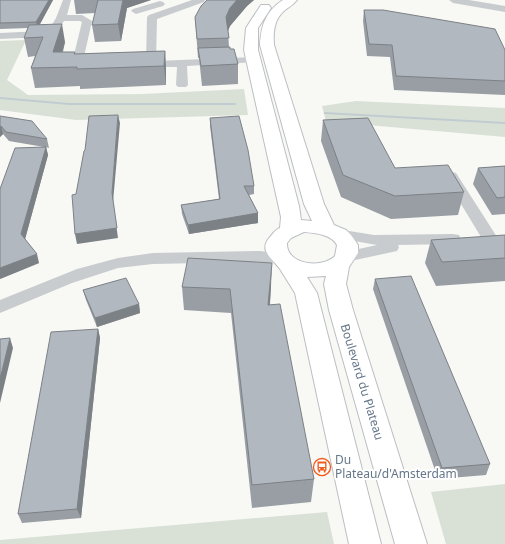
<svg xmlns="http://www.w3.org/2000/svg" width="505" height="544" font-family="'Noto Sans',sans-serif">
<rect width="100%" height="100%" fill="#f8f8f5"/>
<g fill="#d9e1d6">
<path d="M26,40L7,80L28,95L142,94L244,89L248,115L76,120L0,110V41Z"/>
<path d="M356,101L505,108V137L356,124L327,125L322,106Z"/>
<path d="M505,484V544H446L431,492Z"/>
<path d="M327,512L334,544H0V540Z"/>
</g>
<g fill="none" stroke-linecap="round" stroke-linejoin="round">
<g fill="#c1ccd1" fill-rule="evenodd">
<path d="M0,97L69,103H235L237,104L235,105H69L0,99Z"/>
<path d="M324,112L505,122V124L325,114H324Z"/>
</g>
<g stroke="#bbbfc3" stroke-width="2">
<path id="major" d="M283,0H297C294,4 289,7 285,10C274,19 273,32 274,45L324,204L334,225L346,230L351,235L358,245V253L349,267L346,284L353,310L427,544H395L329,310L324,284L326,276L307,277L317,293L381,544H349L295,293C290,285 285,277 280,269C272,258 257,250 271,236C274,232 276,229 280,228L281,217L244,50L246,28L261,5H269L271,8L258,28V50L299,206L301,220L312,221L304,204L260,45C261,25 266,11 283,0ZM304,232C315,233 331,234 337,245L335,256C322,269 286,265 287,243L291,238Z"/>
</g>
<g fill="#c8cccf" fill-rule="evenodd">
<path d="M63,0H71L67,15H82L92,21L83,61L93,65L94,67L93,69C87,71 76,68 72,63L82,22L80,21H64L57,32L42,37L0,39V33L41,31L50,28L56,18Z"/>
<path d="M192,0H205L204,2L157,19L156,61L254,57L259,60L258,62L187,66L188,85L186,87H178L176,85L177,67H140L139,65L140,63L146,62L147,17L149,15Z"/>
<path d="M449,0H469L505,6V12L453,3Z"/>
<path d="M160,1L163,2L165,4L163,6L136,14L131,11L133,9Z"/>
<path d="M451,172L456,173L497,237L495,240L489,242L483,240L481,237L444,176L446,173Z"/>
<path d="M337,229L374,235L453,234L459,235L461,239L459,243L453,244L398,245L399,247L397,251L346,262L340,261L338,257L340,253L377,245L331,237L329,234L331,231Z"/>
<path d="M260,251L285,254L287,258L285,262L279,263L251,262L153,264L118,268L72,283L0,313V300L77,269L118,258L153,253Z"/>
</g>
<use href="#major" fill="#fff" fill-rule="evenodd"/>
</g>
<g fill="#989ea4">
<path d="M0,0H53L39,25L65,42L63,52H75V54L165,51L166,70V85L80,89V86L35,88L31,68L35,56L28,57L24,38L28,28L0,29Z"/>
<path d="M74,0H151L127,8L121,41L95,42L92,25L95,13L76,14Z"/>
<path d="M207,0H254L247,6L230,26L228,31L229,47L238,64V84L202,86L199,58H198L195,17Z"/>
<path d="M364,10L505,50V95L394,90L390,57L367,56L363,21Z"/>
<path d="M0,116L47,139L49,148L46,147L48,155L25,239L39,263L0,279L44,147L9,141L3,134L0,137Z"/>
<path d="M210,118L254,186V194L249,195L258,213V223L189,234L182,214L181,205L219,199L210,126Z"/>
<path d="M323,120L395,168L464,192L458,215L391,219L341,197L321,141Z"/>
<path d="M505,166V214L492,215L473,184L478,168Z"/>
<path d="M505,235V281L436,286L425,263L431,240Z"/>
<path d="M375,279L490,464L486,475L438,479L373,289Z"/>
<path d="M271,286L270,305L314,479L311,502L252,508L231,313L184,310L182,287Z"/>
<path d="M83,290L139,304L140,313L97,327L86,300Z"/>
<path d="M98,329L100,338L81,518L22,523L18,514Z"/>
</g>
<g fill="#7c8186">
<path d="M49,0H53L38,28L36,22Z"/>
<path d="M123,0H151L127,8L121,41L118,24Z"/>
<path d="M237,0H254L247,6L230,26L226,35V17L230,8Z"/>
<path d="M62,24L65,42L58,67L53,52Z"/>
<path d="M165,51L166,70V85L164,66Z"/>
<path d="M118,115L120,123L113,202L118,238L77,244L75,234L112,193Z"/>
<path d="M1,126L3,134L0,137V127Z"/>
<path d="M46,147L48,155L24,243L21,234Z"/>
<path d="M258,213V223L189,234L188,225Z"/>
<path d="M37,254L39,263L0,279V268Z"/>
<path d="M272,263L271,286L268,329V305Z"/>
<path d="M139,304L140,313L97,327L95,318Z"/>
<path d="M98,329L100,338L81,518L77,509Z"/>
<path d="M10,338L13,348L0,403V378Z"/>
</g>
<g fill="#b1b8bf" stroke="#7c8186">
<path d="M0,0H49L36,22L0,23Z"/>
<path d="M98,0H123L118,24L92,25Z"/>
<path d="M207,0H237L230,8L226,17L229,38L197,39L195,17L201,6Z"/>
<path d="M364,10H383L495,29L505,50V81L396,76L392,45L369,44Z"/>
<path d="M62,24L53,52H75L74,54L165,51L164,66L77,69V67L31,68L43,37L24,38L29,25Z"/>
<path d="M230,47V49H234L238,64L201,66L198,48Z"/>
<path d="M118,115L112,193L117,228L75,234L72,195L76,194L84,151L85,150L89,116Z"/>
<path d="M0,116L32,121L47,139L6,132L1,126L0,127Z"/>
<path d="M239,116L248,150L254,186H244L258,213L188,225L181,205L220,199L210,118Z"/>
<path d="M368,118L395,168L448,165L464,192L395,196L343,175L323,120Z"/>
<path d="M46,147L21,234L37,254L0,268V189L15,148Z"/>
<path d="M505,166V197L497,198L478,168Z"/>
<path d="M505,235V258L442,262L431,240Z"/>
<path d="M188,258L272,263L268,305L280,304L314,479L252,485L230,289L182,287Z"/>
<path d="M411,276L490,464L442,468L375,279Z"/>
<path d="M126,278L139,304L95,318L83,290Z"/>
<path d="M98,329L77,509L18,514L51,332Z"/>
<path d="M10,338L2,371L0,378V339Z"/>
</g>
<defs>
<g id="bus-ring" transform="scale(0.9)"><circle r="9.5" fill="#fff" stroke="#f05b1e" stroke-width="1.5"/><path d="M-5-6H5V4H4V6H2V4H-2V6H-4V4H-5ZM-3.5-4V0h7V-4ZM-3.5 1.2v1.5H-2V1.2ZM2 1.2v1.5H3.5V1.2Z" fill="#f05b1e"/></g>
</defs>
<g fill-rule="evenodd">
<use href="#bus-ring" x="322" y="467"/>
</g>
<g text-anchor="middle" stroke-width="4" stroke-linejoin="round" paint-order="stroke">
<g font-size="12" fill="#657789" stroke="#fff">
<text transform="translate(362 382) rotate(73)" y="4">Boulevard du Plateau</text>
</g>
<g font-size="12" fill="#657789" stroke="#fff" text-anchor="start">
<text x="335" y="464">Du<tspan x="335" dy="14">Plateau/d'Amsterdam</tspan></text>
</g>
</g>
</svg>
